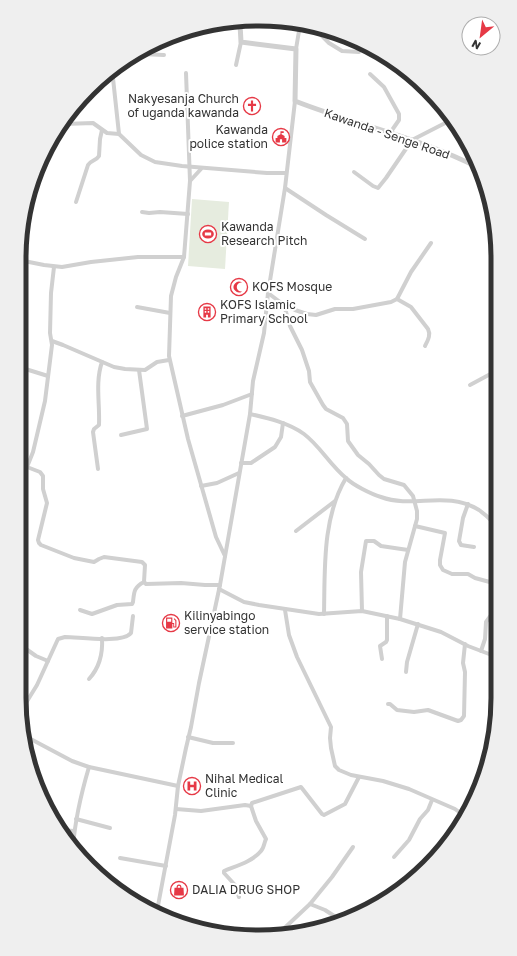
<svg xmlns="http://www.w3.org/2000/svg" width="517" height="956" font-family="'Golos Text',sans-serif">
<rect width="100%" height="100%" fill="#fff"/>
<path fill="#e6ecdf" d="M192,199L229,202L225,269L188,266Z"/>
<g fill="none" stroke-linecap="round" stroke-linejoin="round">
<g stroke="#d0d0d0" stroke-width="4">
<path d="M316,30L329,43L342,51L359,52"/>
<path d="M187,33V32"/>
<path d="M296,49L300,25"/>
<path d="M142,54L164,55"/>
<path d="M236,65L241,42"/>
<path d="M112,69L119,134L141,155L155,162L182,166L267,173H286"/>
<path d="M186,73L190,181L184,257L176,277L171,296L169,356L188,439L216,537L225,556"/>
<path d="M370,74L384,87L399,114V120L390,133"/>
<path d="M64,124L93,123L107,133L119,134"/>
<path d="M354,172L373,186L378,188L386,178L412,140L453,119"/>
<path d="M190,181L201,169"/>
<path d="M285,188L326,215L365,239"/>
<path d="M76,202L88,165C91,160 96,161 99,156L100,139L102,130"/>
<path d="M142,212L149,213L160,212L188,214"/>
<path d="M19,260L44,265L62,267L91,262L138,257H184"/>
<path d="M268,293L284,305L295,310L307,314L316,315L335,309H353L391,302L397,299L411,272L431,243"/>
<path d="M397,299L411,307L428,329C431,335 428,340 425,346"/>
<path d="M284,305L290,326L302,350L309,371L310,382L323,405L326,409L343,418L347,424L348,441L358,455L369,464L379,475L384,479L404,485L413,496L417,511V519L405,562L400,619"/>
<path d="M137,307L170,313"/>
<path d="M52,341L63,345L114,367L125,369L145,370L157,362L169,360"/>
<path d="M19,367L48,376"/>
<path d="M470,385L496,371"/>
<path d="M250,414C268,418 289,423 304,434C320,446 330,465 346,478C353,485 371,494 381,497C414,509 446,490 479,510C484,514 489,517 492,522"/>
<path d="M182,416L223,405L252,394"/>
<path d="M121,435L147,429L139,370"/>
<path d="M241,463H251L275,447L281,437L283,423"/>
<path d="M27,467L40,472L43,476V489L47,503L38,540L39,543L41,545L74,558L94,562L99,559L104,557L142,562L145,565L144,582L146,584L181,583L205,585H220"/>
<path d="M98,469L93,432L94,429L99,425C100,404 95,382 102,362"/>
<path d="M19,479L27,467L33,452L45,401L52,345L50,333L51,293L54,267"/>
<path d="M201,486L217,483L239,473"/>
<path d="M468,504L463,518L459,541L461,545L474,547"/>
<path d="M415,526L445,533L440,560V565L443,570L452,574H468L475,578L497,584"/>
<path d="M296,531L335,501"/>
<path d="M219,589L244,602L259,605L319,614L362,611L400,619L441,632L468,646L497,657"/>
<path d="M80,610L92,614L117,605L132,604L133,602C134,592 134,587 144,582"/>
<path d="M285,610L289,635L297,657L331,727L330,738L331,748L335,766L339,770L351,775L383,781L409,789L455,809L466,817"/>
<path d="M362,611L361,572L366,541H374L381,546L408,550"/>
<path d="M324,614C325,570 322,518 346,478"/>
<path d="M19,644L36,656L48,661"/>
<path d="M481,651L485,639L486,622L497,607"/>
<path d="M382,659L380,646L386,642L387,640V616"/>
<path d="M406,672L407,662L418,624"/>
<path d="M89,679C100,667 103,654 102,638"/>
<path d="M388,704H390L397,710L414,712L428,710L458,721L461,720L464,716L465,672L463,663L465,644"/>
<path d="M21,711L37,685L58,639L65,637C79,637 122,644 131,633L133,616"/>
<path d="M25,736L72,761L89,767L178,786"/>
<path d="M188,737L213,743H233"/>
<path d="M176,809L201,811L245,805L251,806L252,803L301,787L322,814L324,815L345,804L359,777"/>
<path d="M76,819L110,828"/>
<path d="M61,830L74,831"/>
<path d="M73,847C75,820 81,794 89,767"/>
<path d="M394,857L409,840L420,819L428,810L432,800"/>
<path d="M120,858L166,866"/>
<path d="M239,897L235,885L224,873V871C236,866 252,862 261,851C264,848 264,843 266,839L256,821L251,806"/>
<path d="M310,904L332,877L353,847"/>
<path d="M157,911L175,815L178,786L186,748L191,727L199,683L220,585L250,414L253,381L264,333L268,293L285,188L295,101"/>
<path d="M276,936L310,904L325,910L342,921"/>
</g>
<path stroke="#d0d0d0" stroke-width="5" d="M240,24L241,42L296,49L295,101C356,125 421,138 479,168"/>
</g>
<defs>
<g id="church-ring" transform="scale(0.9)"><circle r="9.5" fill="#fff" stroke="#e63946" stroke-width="1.5"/><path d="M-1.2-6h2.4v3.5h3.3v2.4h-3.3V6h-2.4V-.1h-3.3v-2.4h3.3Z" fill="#e63946"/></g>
<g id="civic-ring" transform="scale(0.9)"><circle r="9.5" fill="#fff" stroke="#e63946" stroke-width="1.5"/><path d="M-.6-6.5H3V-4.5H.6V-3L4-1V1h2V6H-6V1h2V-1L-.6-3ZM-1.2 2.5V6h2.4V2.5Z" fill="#e63946"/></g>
<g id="stadium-ring" transform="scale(0.9)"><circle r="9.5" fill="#fff" stroke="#e63946" stroke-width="1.5"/><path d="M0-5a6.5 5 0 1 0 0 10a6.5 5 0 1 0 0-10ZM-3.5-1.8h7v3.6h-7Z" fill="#e63946"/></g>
<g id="mosque-ring" transform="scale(0.9)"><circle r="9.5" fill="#fff" stroke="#e63946" stroke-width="1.5"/><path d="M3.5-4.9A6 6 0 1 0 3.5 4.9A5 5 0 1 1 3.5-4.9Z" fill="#e63946"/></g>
<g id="building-ring" transform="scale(0.9)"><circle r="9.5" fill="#fff" stroke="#e63946" stroke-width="1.5"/><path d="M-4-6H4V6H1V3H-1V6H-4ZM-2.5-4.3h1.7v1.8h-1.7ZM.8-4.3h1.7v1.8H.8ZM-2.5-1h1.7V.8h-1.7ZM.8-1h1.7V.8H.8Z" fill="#e63946"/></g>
<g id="fuel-ring" transform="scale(0.9)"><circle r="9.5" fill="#fff" stroke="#e63946" stroke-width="1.5"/><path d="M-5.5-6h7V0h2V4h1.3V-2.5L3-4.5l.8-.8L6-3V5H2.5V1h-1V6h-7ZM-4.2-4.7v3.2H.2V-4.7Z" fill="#e63946"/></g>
<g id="hospital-ring" transform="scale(0.9)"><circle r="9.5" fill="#fff" stroke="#e63946" stroke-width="1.5"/><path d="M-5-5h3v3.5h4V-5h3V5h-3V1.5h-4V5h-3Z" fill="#e63946"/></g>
<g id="shop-ring" transform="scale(0.9)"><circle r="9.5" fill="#fff" stroke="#e63946" stroke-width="1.5"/><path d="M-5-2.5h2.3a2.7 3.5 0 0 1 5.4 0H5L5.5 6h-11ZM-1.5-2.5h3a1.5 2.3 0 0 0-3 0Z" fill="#e63946"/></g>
</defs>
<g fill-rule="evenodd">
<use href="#church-ring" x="252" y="106"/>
<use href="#civic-ring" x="281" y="137"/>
<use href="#stadium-ring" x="208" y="234"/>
<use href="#mosque-ring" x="239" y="287"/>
<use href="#building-ring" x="207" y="312"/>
<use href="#fuel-ring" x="171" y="623"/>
<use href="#hospital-ring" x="192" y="786"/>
<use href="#shop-ring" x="179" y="890"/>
</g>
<g text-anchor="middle" stroke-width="4" stroke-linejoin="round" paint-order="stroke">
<g font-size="12" fill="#333" stroke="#fff" text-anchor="start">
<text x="239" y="103" text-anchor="end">Nakyesanja Church<tspan x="239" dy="14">of uganda kawanda</tspan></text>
<text x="268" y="134" text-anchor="end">Kawanda<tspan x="268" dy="14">police station</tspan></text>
<text x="221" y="231">Kawanda<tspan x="221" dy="14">Research Pitch</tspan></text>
<text x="252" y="291">KOFS Mosque</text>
<text x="220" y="309">KOFS Islamic<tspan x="220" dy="14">Primary School</tspan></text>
<text x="184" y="620">Kilinyabingo<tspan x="184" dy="14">service station</tspan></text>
<text x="205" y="783">Nihal Medical<tspan x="205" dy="14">Clinic</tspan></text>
<text x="192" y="894">DALIA DRUG SHOP</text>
</g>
<g font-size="12" fill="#333" stroke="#fff">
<text transform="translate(387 134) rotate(19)" y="4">Kawanda - Senge Road</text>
</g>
</g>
<path d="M0 0H517V956H0ZM258 26H259A232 232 0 0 1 491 258V698A232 232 0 0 1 259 930H258A232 232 0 0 1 26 698V258A232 232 0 0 1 258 26Z" fill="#efefef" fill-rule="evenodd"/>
<path fill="none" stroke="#333" stroke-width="5" d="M258 26H259A232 232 0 0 1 491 258V698A232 232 0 0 1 259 930H258A232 232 0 0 1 26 698V258A232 232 0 0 1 258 26Z"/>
<g transform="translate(481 36) rotate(209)"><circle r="19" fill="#ffffff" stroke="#adadad"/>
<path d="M0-3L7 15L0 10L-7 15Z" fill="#e63946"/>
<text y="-6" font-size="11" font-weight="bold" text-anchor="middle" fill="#333333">N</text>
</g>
</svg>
